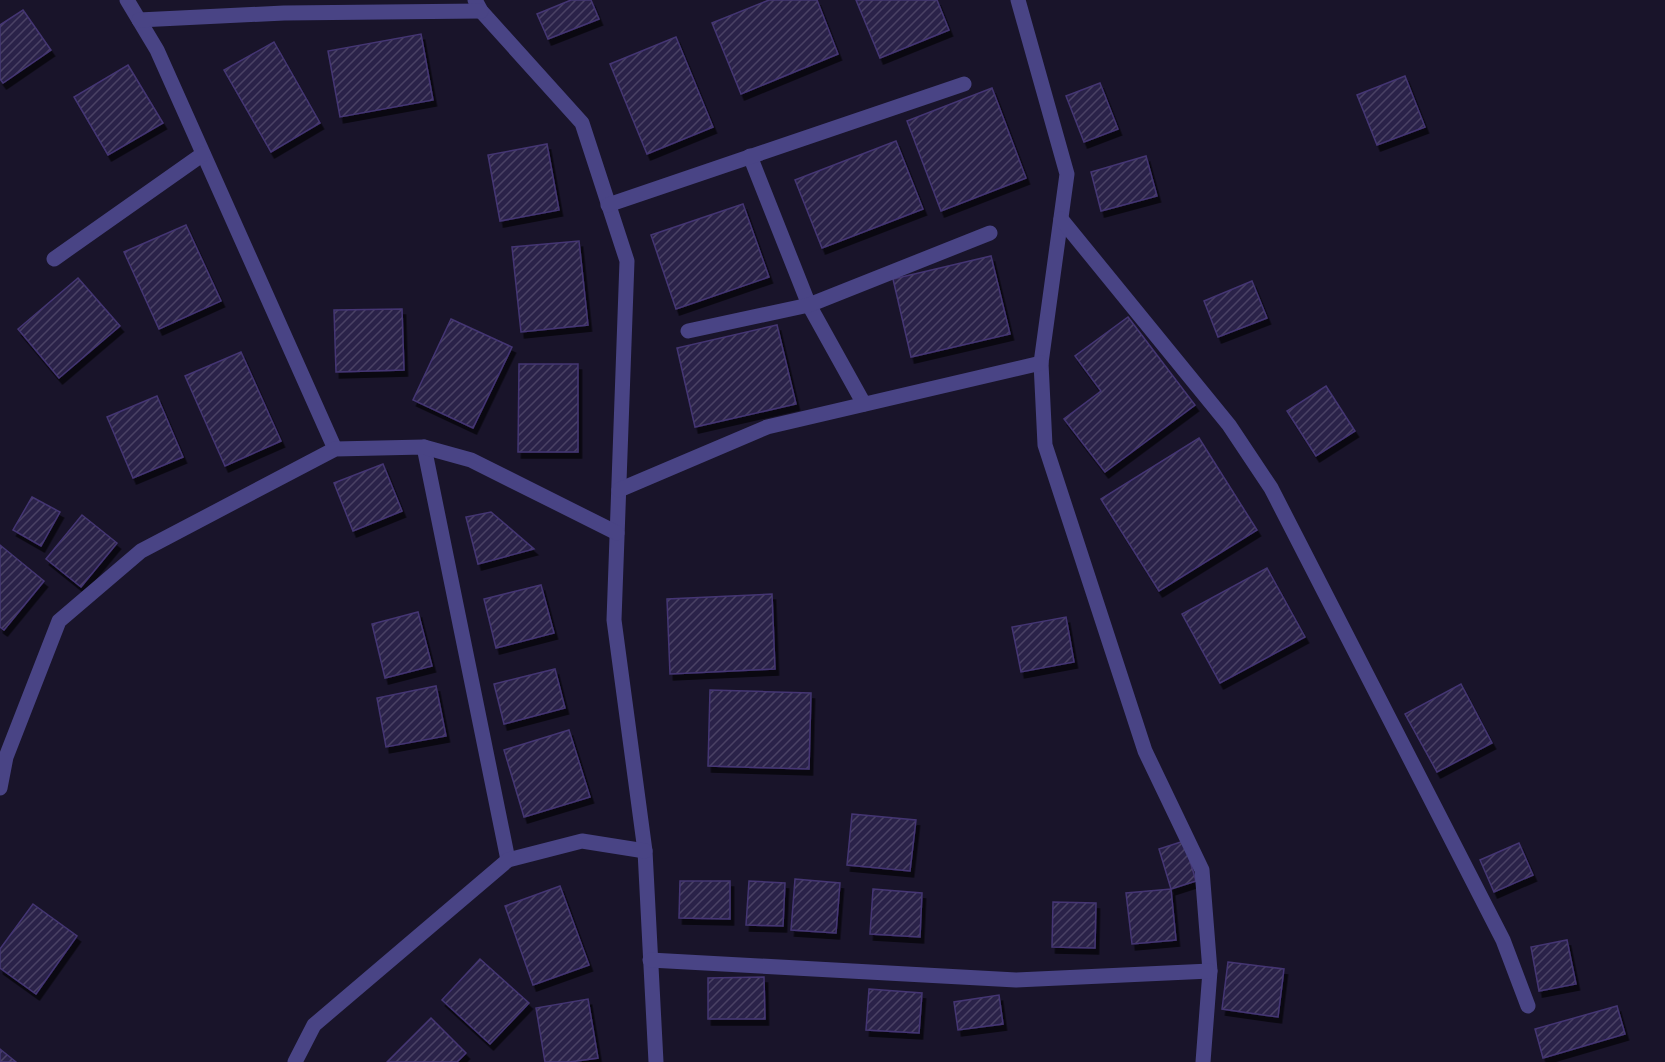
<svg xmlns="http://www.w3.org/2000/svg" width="1665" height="1062" font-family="Commissioner,sans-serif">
<defs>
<pattern id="building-hatch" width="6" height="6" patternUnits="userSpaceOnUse" patternTransform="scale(1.5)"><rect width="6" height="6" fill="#2b224a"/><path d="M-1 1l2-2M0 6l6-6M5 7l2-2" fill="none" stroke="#4a4265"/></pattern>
<filter id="shadow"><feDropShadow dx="3.5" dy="6" stdDeviation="0" flood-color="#0009"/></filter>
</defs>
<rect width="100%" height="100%" fill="#19142a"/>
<g fill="url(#building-hatch)" stroke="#443673" stroke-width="1.5" filter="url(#shadow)">
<path d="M571,0H591L599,19L548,39L537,14Z"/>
<path d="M769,0H817L838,54L741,94L712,23Z"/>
<path d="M856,0H937L949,30L880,58Z"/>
<path d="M23,10L51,50L3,83L0,79V25Z"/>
<path d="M421,34L433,100L340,117L328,51Z"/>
<path d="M676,37L713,127L647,154L610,64Z"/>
<path d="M274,42L320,123L271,152L224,70Z"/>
<path d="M128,65L163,123L108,155L74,97Z"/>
<path d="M1405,76L1425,127L1377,145L1357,95Z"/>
<path d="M1100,83L1118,129L1084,142L1066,96Z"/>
<path d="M992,88L1026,178L941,211L907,121Z"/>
<path d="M896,141L923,209L822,248L795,180Z"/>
<path d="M547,144L559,210L500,221L488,155Z"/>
<path d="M1146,156L1157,196L1101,211L1091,172Z"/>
<path d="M743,204L769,277L676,309L651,235Z"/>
<path d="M186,225L221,301L159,329L124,252Z"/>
<path d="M579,241L588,325L521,332L512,247Z"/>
<path d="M991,256L1010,334L911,357L893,279Z"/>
<path d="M78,278L120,326L59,378L18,329Z"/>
<path d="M1252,281L1267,318L1218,337L1204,301Z"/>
<path d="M402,309L404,370L336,372L334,310Z"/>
<path d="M1128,317L1195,405L1105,472L1064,419L1101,391L1075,356Z"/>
<path d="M451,319L512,347L473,428L413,400Z"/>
<path d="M777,325L796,404L695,427L677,348Z"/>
<path d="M241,352L281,441L225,466L185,376Z"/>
<path d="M519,364H578V452H518Z"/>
<path d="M1326,386L1355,431L1316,456L1287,411Z"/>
<path d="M157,396L183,457L133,478L107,417Z"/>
<path d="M1199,438L1257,530L1159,591L1101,499Z"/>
<path d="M383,464L402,511L353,531L334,483Z"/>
<path d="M32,497L60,512L41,546L13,530Z"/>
<path d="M491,512L534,549L478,564L466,517Z"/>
<path d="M82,515L117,543L81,587L46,559Z"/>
<path d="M0,545L44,581L4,630L0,627Z"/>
<path d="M1267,568L1305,637L1220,683L1182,614Z"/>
<path d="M541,585L554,633L496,648L484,599Z"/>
<path d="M772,594L775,669L670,674L667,599Z"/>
<path d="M418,612L432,666L385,678L372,624Z"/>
<path d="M1066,617L1074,662L1021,672L1012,627Z"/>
<path d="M555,669L565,708L504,724L494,684Z"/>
<path d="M1461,684L1492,743L1437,772L1405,714Z"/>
<path d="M436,686L446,736L386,747L377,698Z"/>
<path d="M710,690L811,693L809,769L708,766Z"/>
<path d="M569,730L590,797L524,817L504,750Z"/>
<path d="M852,814L916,820L910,871L847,865Z"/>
<path d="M1184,841L1196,881L1171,889L1159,849Z"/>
<path d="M1519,843L1533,875L1494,892L1480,860Z"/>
<path d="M795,879L840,883L836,933L791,930Z"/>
<path d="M680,881H730V919L679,918Z"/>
<path d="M749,881L785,883L783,926L746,925Z"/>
<path d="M560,886L589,965L533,985L505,906Z"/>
<path d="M873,889L922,893L920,937L870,934Z"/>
<path d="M1171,889L1176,940L1132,944L1126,893Z"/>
<path d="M1053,902L1096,903L1095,948L1052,947Z"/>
<path d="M33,904L77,936L36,994L0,968V949Z"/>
<path d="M1567,940L1576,984L1539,991L1531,947Z"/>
<path d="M480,959L529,1003L490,1044L442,1000Z"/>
<path d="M1228,962L1284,969L1278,1017L1222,1009Z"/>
<path d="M764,977L765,1019H708V978Z"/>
<path d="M869,989L922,993L919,1033L866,1030Z"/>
<path d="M999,995L1003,1024L958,1030L954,1002Z"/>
<path d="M588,999L598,1058L570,1062H545L536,1008Z"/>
<path d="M1617,1006L1625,1034L1543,1058L1535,1029Z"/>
<path d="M431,1018L466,1053L457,1062H387Z"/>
<path d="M0,1049L16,1062H0Z"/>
</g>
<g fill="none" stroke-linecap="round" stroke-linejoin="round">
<g stroke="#494485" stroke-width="15">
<path d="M127,0L157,50L335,449"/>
<path d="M475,0L481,11L582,123L627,261L614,620L645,851L656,1062"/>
<path d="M1018,0L1067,174L1041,363L1045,445L1145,751L1202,870L1210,971L1203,1062"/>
<path d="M139,20L284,13L481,11"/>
<path d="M750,156L809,305L864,404"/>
<path d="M608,205L964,84"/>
<path d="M1061,219L1229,425L1271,488L1503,940L1528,1006"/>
<path d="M54,259L203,154"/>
<path d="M688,331L809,305L990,233"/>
<path d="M424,447L508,860"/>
<path d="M619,490L767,427L1041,363"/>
<path d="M0,788L6,757L59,621L141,551L335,449L424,447L471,460L617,533"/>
<path d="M650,960L1016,980L1210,971"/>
<path d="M295,1062L314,1025L508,860L582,841L645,851"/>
</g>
</g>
</svg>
